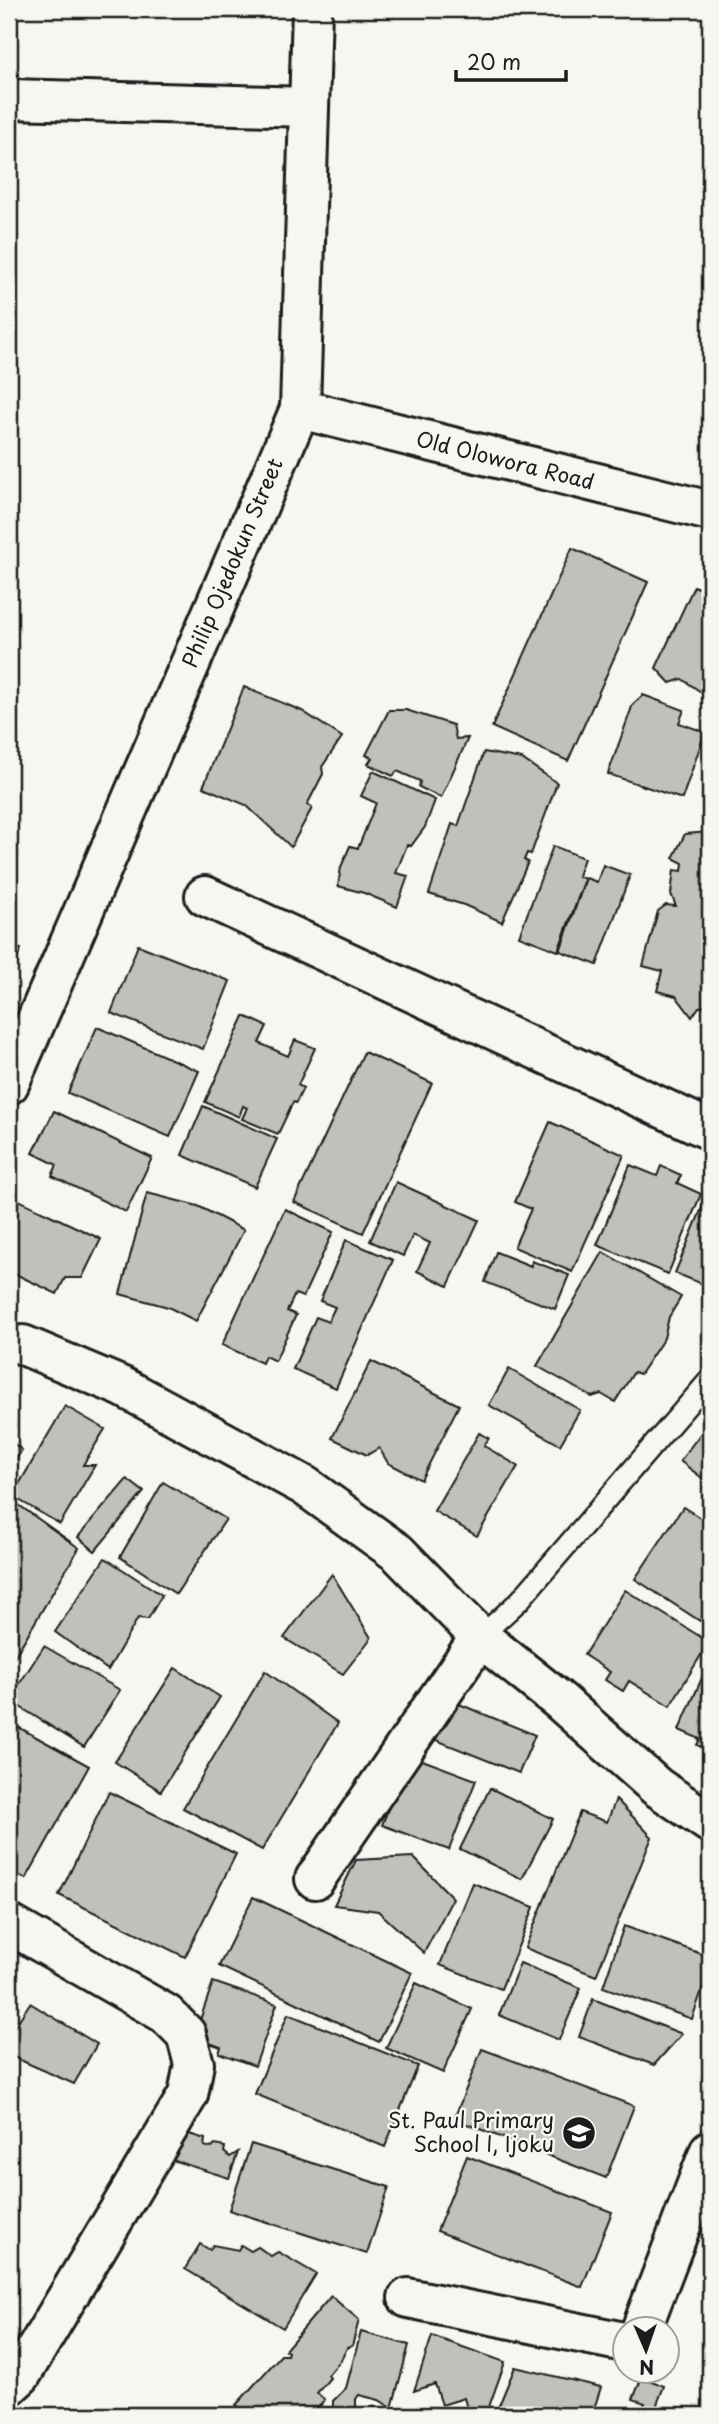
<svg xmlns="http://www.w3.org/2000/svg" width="719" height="2424" font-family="'Playpen Sans',sans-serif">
<rect width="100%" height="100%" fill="#f6f6f2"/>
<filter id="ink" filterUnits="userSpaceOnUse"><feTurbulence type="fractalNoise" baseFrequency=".0143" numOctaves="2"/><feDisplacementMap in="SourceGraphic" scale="14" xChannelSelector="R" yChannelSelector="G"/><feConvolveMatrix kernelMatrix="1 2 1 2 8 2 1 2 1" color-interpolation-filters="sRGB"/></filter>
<g filter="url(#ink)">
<g fill="#c0c0bd" stroke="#1c1c1c" stroke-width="2">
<path d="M572,548L648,582L568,761L492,727Z"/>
<path d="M694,586L710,593V694H704L682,679L670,683L656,668Z"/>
<path d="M244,687L302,711L342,737L322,767L323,774L307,805L312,808L291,847L246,805L203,787Z"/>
<path d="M643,695L684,710L679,723L705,732L682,799L608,774L633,704Z"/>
<path d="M389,710H406L453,725L456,739L468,738L441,798L419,787L420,781L397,771L393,776L368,764L372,758L366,755Z"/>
<path d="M484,752L522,759L557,783L531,854L527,853L524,860L528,862L502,922L464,905L429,894L452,824L458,826Z"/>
<path d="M373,771L435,800L425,827L411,846L407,845L396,873L408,876L397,907L364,893L338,886L341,867L350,846L358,848L376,803L361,796Z"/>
<path d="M710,832V1000L708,1006L699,1007L692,1017L676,996L657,991L662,971L643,966L658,911L666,905L676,906L671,894L674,870L682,871L683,863L673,858L685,834Z"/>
<path d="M553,846L584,858L578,876L585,879L558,951L519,936Z"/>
<path d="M603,865L630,875L597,965L560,951L586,878L597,882Z"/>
<path d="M9,945L21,949L9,980Z"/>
<path d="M138,945L230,981L203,1049L111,1013Z"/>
<path d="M244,1016L267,1026L259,1043L288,1056L295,1040L315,1048L298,1085L303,1088L296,1103L293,1102L278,1134L242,1119L247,1108L243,1106L239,1117L205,1102Z"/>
<path d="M97,1027L199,1071L170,1137L68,1093Z"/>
<path d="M364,1052L432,1083L363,1233L294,1202Z"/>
<path d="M203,1106L277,1139L255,1187L182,1155Z"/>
<path d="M54,1111L152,1158L126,1212L52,1176L57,1165L33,1153Z"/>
<path d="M550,1122L624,1155L572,1272L514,1247L531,1209L515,1202Z"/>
<path d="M630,1165L657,1176L661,1166L681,1175L677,1183L701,1194L668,1274L597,1245Z"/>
<path d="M396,1182L479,1220L448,1286L417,1271L430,1243L413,1235L403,1256L370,1241Z"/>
<path d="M147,1193L198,1206L244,1230L196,1321L168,1307L120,1294Z"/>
<path d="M10,1196L101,1239L82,1278H65L57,1294L9,1271Z"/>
<path d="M704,1203L710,1206V1287L675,1273Z"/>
<path d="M285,1209L333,1232L303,1297L295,1294L287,1311L296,1315L275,1361L265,1356L262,1363L222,1345Z"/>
<path d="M346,1240L393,1260L336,1388L293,1369L316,1317L328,1322L335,1307L320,1301Z"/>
<path d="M496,1252L531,1266L532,1261L569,1275L555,1309L485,1282Z"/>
<path d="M603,1252L681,1297L669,1317L664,1338L640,1374L634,1372L615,1402L601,1394L592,1397L537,1366Z"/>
<path d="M371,1361L459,1405L421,1480L388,1463L379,1448L367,1455L332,1438Z"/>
<path d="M509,1369L580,1410L560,1445L489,1405Z"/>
<path d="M65,1406L105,1429L83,1465H95L60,1524L12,1496Z"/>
<path d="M710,1421V1484L680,1461Z"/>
<path d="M479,1433L489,1438L484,1446L518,1466L477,1536L434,1511Z"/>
<path d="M9,1440L22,1450L9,1470Z"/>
<path d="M127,1479L144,1492L95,1551L78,1537Z"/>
<path d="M163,1482L226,1519L176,1594L120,1557Z"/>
<path d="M9,1498L79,1548L9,1666Z"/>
<path d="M683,1507L710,1524V1604L700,1621L635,1579Z"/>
<path d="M105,1558L162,1595L148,1619L138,1618L108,1670L55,1632Z"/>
<path d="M332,1574L371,1638L343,1674L284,1638Z"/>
<path d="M625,1590L709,1642L670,1706L629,1681L623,1691L605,1680L610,1672L584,1655Z"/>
<path d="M44,1646L120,1690L84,1747L9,1700Z"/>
<path d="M710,1660V1751L697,1745L700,1739L679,1730Z"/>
<path d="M175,1668L220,1697L161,1791L115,1762Z"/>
<path d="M265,1671L338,1723L262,1850L183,1808Z"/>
<path d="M442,1697L535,1735L519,1773L426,1736Z"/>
<path d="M9,1722L89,1766L26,1879L9,1869Z"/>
<path d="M409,1755L476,1780L449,1850L382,1825Z"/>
<path d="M490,1788L553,1819L522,1879L460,1849Z"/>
<path d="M109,1792L236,1854L185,1957L59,1895Z"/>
<path d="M616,1799L652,1837L596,1976L525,1948L580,1812L607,1822Z"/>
<path d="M413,1857L453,1898L424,1953L378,1911L334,1905L356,1860Z"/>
<path d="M473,1883L534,1907L501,1989L440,1965Z"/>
<path d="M253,1897L412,1973L379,2042L219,1966Z"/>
<path d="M624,1926L710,1957V1967L692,2019L603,1987Z"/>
<path d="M520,1963L581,1988L559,2040L499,2015Z"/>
<path d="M213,1982L277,2004L255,2066L219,2053L221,2047L201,2040L205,2028L198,2026Z"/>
<path d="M416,1983L472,2009L443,2073L386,2048Z"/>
<path d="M593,1999L682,2034L654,2065L579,2037Z"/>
<path d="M30,2003L97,2044L74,2084L9,2055V2035Z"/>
<path d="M288,2014L418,2066L385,2147L255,2094Z"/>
<path d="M482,2049L634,2106L606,2178L454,2119Z"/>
<path d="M189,2134L205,2139L204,2146L212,2148L215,2145L225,2147L224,2152L230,2157L238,2152L229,2178L172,2160Z"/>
<path d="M251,2144L389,2187L367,2254L229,2210Z"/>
<path d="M467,2156L612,2212L582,2287L437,2231Z"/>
<path d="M200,2244L210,2250L213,2245L238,2250L241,2245L251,2251L258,2247L271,2256L278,2252L316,2274L283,2328L185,2269Z"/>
<path d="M331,2296L359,2320L352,2346L347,2348L341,2360L328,2375L330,2378L317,2393L325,2400L312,2415H247L236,2405L281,2355H287L288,2352L285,2350Z"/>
<path d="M361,2332L409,2345L392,2408L379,2400L359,2395L356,2399V2408L371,2412L373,2407L393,2412L392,2415H322L324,2408H333V2401L346,2388Z"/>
<path d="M432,2336L505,2362L486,2415H469L464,2398L442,2405L435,2384L414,2391Z"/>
<path d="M515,2367L601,2387L592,2415H511L510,2410L495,2415Z"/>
<path d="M642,2377L664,2386L653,2415H640L645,2403L633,2399Z"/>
<path d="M404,2407L435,2415H402Z"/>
</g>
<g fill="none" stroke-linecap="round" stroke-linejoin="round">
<g stroke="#1c1c1c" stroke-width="24">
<path id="service" d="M480,1637L520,1600L710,1379"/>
</g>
<g stroke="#1c1c1c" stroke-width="44">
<g id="minor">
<path d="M9,99L309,107"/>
<path d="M300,409L710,511"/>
<path d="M205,896L710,1130"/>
<path d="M9,1084L300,409L312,9"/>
<path d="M23,1345L123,1387L305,1486L398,1553L480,1637L560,1701L657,1787L710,1823"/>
<path d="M315,1879L480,1637"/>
<path d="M9,1924L166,2014L186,2034L194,2064L188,2095L21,2375L9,2386"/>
<path d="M408,2298L624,2342"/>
<path d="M641,2330L710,2150"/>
</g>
</g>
<use href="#service" stroke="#f6f6f2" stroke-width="19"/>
<use href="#minor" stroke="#f6f6f2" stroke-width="38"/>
</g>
</g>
<defs>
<g id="school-disc" transform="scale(1.75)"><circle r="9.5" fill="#1c1c1c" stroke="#f6f6f2"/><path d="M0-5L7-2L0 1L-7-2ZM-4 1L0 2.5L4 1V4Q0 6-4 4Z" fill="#fff"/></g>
</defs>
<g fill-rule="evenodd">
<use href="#school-disc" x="579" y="2133"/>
</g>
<g text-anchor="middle" stroke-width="5" stroke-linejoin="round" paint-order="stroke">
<g font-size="21" fill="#1c1c1c" stroke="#f6f6f2">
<text transform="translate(505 461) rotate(14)" y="7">Old Olowora Road</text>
<text transform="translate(233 563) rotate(-67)" y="7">Philip Ojedokun Street</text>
</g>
<g font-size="21" fill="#1c1c1c" stroke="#f6f6f2" text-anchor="end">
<text x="554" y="2128">St. Paul Primary<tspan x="554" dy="24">School I, Ijoku</tspan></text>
</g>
</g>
<rect width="719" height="2424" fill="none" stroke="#f6f6f2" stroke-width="35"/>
<rect x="18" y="18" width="684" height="2389" fill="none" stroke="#1c1c1c" stroke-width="2.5" filter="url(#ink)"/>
<g transform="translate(646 2350) rotate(178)"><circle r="33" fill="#f6f6f2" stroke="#9f9f9c" stroke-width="2"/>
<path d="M0-5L12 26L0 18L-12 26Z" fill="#1c1c1c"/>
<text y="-10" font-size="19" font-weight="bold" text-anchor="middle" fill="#1c1c1c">N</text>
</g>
<path d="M456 70v10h110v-10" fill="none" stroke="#1c1c1c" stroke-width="3.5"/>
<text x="467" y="70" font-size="21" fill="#1c1c1c" stroke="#f6f6f2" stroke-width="5" paint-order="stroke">20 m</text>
</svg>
